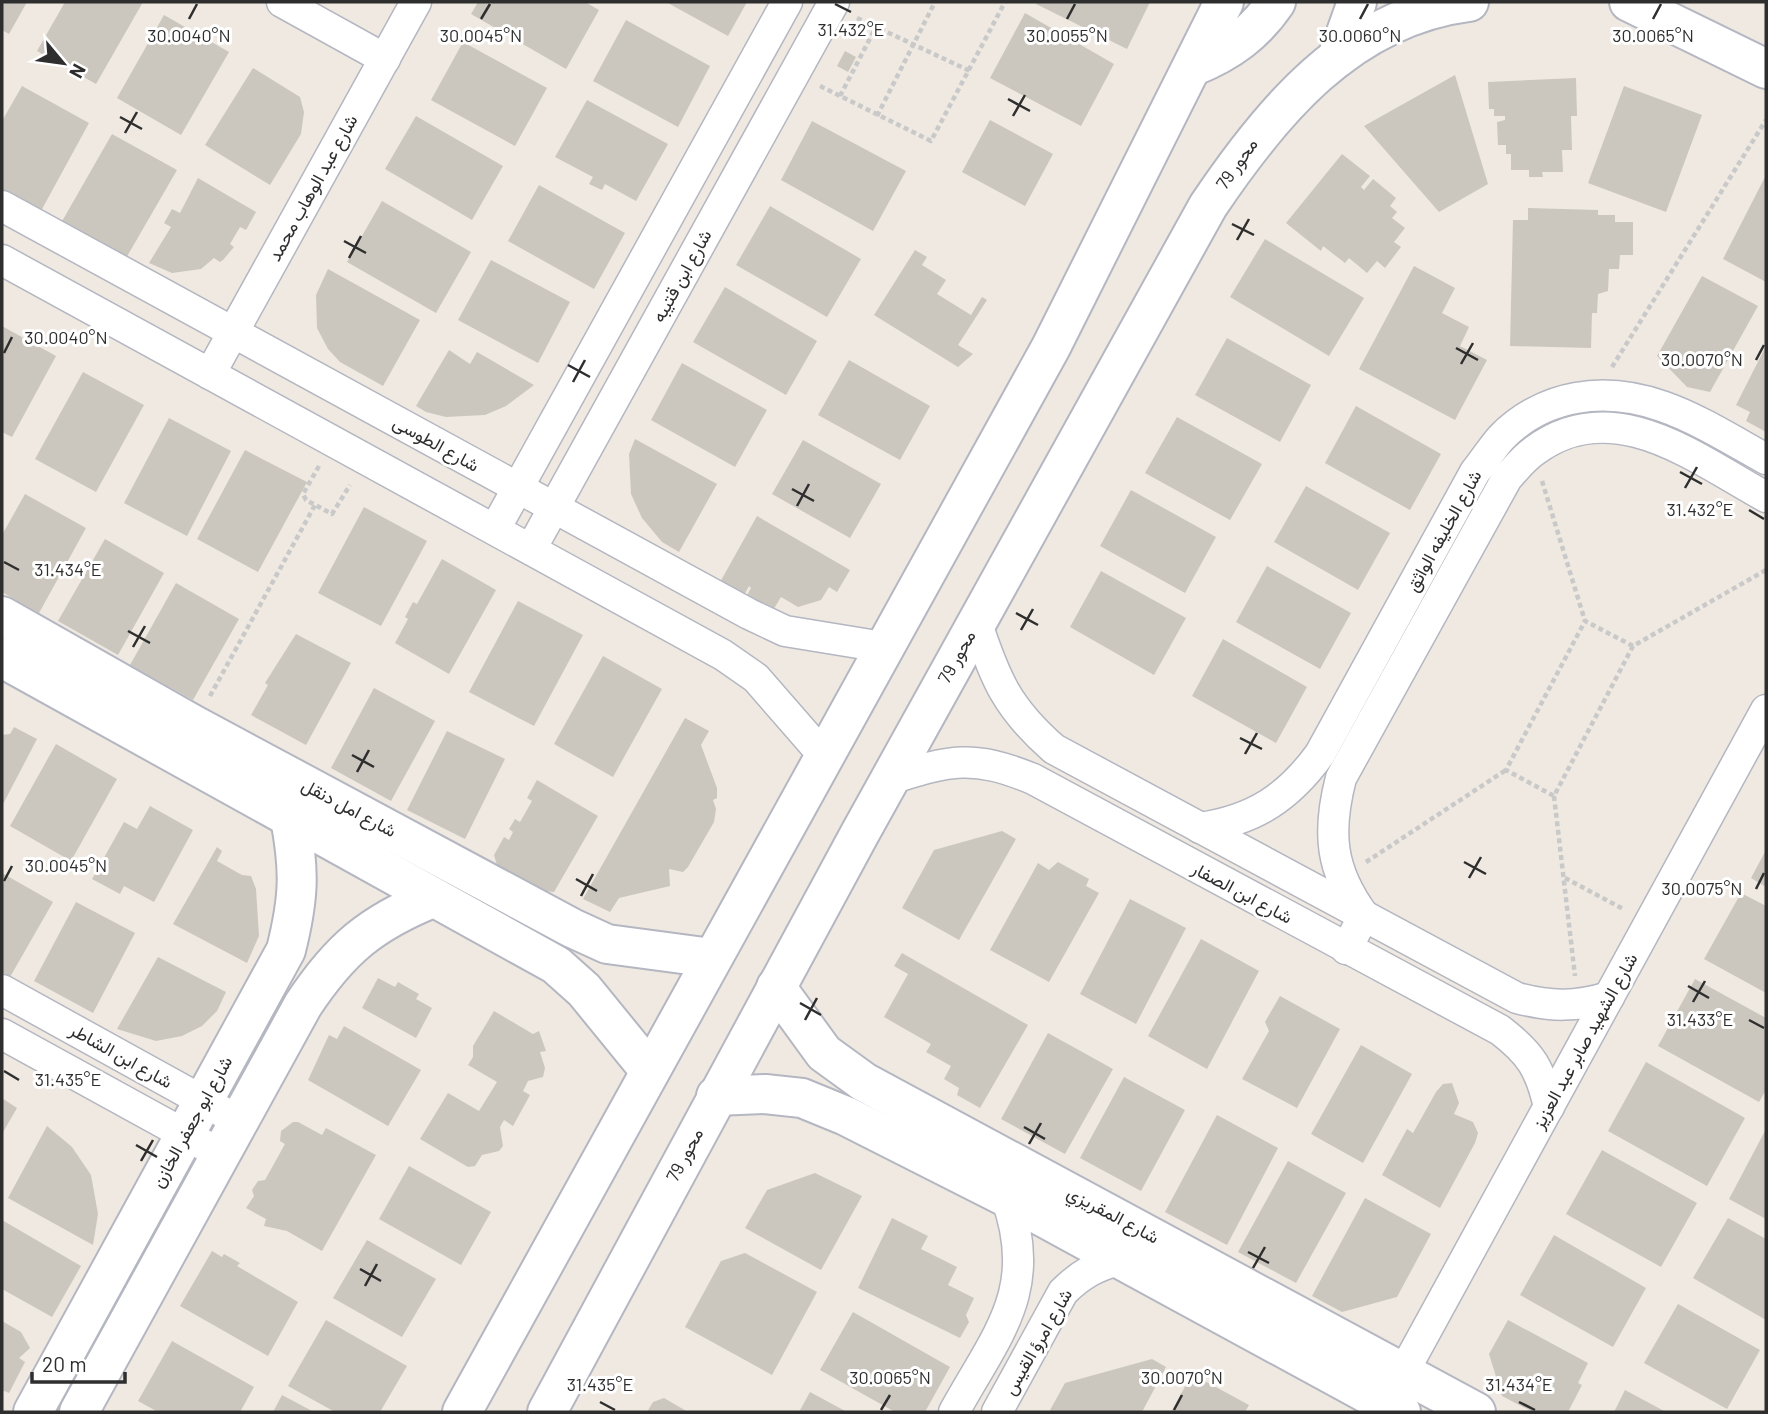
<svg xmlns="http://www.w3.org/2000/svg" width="1768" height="1414" font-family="Barlow,Vazirmatn,sans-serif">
<rect width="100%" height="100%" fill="#efe9e1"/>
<g fill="#cbc7bf">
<path d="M2,2H27L9,34L2,30Z"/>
<path d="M65,2H143L96,84L37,51Z"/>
<path d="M478,2H585L599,10L566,69L471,14Z"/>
<path d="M666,2H747L728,36Z"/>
<path d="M1037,2H1150L1127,49L1036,4Z"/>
<path d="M1025,13L1114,64L1081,126L990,78Z"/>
<path d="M164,15L229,52L181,135L117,98Z"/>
<path d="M626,20L710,66L678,127L593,81Z"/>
<path d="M463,42L547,88L515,146L431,100Z"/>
<path d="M845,51L856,57L848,72L837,66Z"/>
<path d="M253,68L300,97L304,112L301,134L270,185L205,145Z"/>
<path d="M1455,75L1488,184L1439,212L1364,126Z"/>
<path d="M1576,78L1577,116H1571L1572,150H1562L1563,172H1542L1543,177H1529V170H1511V154H1506V145H1498L1497,122L1505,120V116H1494V109H1489L1488,82Z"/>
<path d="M22,86L89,123L41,211L2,189V121Z"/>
<path d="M1624,86L1702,115L1666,212L1588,183Z"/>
<path d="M587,100L668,144L636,201L605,184L602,190L589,184L593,177L555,157Z"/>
<path d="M416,116L503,166L472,220L385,169Z"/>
<path d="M990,120L1053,154L1025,206L962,172Z"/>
<path d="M812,121L906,171L873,231L781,180Z"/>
<path d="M112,134L177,170L125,260L61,223Z"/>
<path d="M1342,154L1370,176L1361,187L1364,190L1373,179L1396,198L1390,206L1397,212L1392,218L1405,228L1394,242L1401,247L1385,268L1377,261L1367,273L1349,258L1345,263L1323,246L1321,251L1286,223Z"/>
<path d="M1766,175V282L1723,259Z"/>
<path d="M198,178L256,212L246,230L240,227L230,244L234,247L223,260L220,262L214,258L201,269L172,273L149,263L171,227L164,223L172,209L180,213Z"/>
<path d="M539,185L625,233L594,289L508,241Z"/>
<path d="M382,201L471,252L436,313L347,262Z"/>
<path d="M770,206L861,259L827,317L736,265Z"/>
<path d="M1528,208L1598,210V215H1615V222H1633V255H1620L1619,269H1609L1608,291L1598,294L1597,313H1592L1591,348L1510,346L1513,220H1528Z"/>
<path d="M1265,239L1364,298L1329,356L1230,297Z"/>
<path d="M915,250L927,257L922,265L946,280L937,294L971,315L982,297L987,300L958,345L973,354L958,367L874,315Z"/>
<path d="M491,260L570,302L538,363L458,320Z"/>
<path d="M1414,266L1455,288L1442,313L1469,327L1460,346L1487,360L1455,420L1359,369Z"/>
<path d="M328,269L420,320L383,386L340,362L328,349L317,328L316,295Z"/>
<path d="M1702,276L1758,306L1710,392L1687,387L1657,356Z"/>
<path d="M725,287L817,341L786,395L693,342Z"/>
<path d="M2,326L56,356L12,437L2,432Z"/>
<path d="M1227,338L1311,385L1280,442L1195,395Z"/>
<path d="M1766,346V432L1746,421L1750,412L1736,405Z"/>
<path d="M449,350L470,364L477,352L534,385L506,406L485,415L446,417L426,412L416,406Z"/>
<path d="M849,360L930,406L900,460L818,415Z"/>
<path d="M682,363L767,410L735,467L651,420Z"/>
<path d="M83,372L144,405L96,492L35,459Z"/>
<path d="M1356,406L1441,454L1410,510L1325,463Z"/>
<path d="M1177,417L1262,464L1230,520L1145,473Z"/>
<path d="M169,418L231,451L187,536L124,503Z"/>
<path d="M635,439L717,484L679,552L662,542L642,518L631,494L629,454Z"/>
<path d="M803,440L881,484L850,538L772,494Z"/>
<path d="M245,450L307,482L258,572L197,539Z"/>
<path d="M1306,486L1390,533L1358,590L1274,542Z"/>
<path d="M1131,490L1216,537L1185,593L1100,546Z"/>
<path d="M25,494L86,528L39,613L2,592V535Z"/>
<path d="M364,507L427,541L381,626L318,593Z"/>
<path d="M757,516L850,570L837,592L829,587L821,600L798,607L781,597L772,612L746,597L751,588L749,586L743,597L719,584Z"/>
<path d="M105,539L164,573L118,655L58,621Z"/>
<path d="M442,559L496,590L449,674L395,643L408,619L405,617L413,602L417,604Z"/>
<path d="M1267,566L1351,613L1320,669L1236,622Z"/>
<path d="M1101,571L1186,618L1154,675L1070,627Z"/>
<path d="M176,583L239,619L193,700L130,665Z"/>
<path d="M518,601L583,635L534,726L469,692Z"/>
<path d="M296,634L351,663L306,745L251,715L268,685L265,683Z"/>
<path d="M1223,639L1307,687L1276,743L1192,696Z"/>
<path d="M603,656L662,689L613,777L554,744Z"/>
<path d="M374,688L435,721L391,801L331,768Z"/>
<path d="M685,718L709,731L701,745L717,788V798L713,800L716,809L714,822L688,867L683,872L669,869L670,886L619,898L610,912L583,899Z"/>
<path d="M14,727L37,739L2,806V735L10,734Z"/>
<path d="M447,731L505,759L465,839L407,810Z"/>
<path d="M56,744L117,779L71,861L10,826Z"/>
<path d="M537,780L598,816L554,892L544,891L497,865L494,855L504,837L509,840L513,832L509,829L515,819L520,822L532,801L527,798Z"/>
<path d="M150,806L193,830L154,902L124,886L120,894L92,879L124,822L137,829Z"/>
<path d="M1002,831L1016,839L959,940L902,908L934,850Z"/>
<path d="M217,847L222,851L217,861L242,875L251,876L256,889L259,936L247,963L173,924Z"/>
<path d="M1766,850V887L1751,878Z"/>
<path d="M1058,862L1089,879L1086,886L1099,893L1049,982L990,950L1038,863L1049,870Z"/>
<path d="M2,873L53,902L10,977L2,972Z"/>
<path d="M1741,893L1766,906V993L1704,959Z"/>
<path d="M1130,899L1186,928L1136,1024L1080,994Z"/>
<path d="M76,902L135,933L93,1013L34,981Z"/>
<path d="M1201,939L1259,971L1207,1069L1148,1036Z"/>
<path d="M902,953L1028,1025L980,1108L957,1095L959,1088L944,1079L951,1066L926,1052L931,1044L884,1017L908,974L894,966Z"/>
<path d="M158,957L226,992L217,1011L202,1026L182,1036L156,1041L117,1029Z"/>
<path d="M378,978L395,987L398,982L419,994L416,999L432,1008L416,1038L362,1008Z"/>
<path d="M1695,979L1766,1018V1090L1759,1102L1658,1046Z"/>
<path d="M1280,996L1340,1029L1297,1108L1242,1079L1269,1031L1265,1022Z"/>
<path d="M494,1011L533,1034L539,1031L546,1051L540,1052L545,1068L543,1077L528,1081L523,1091L530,1095L513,1126L504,1120L500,1127L503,1146L499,1151L482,1155L475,1166L468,1167L420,1139L448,1093L479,1111L497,1082L468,1065L473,1057V1046Z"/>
<path d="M344,1026L421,1070L388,1126L308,1080L329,1035L337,1039Z"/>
<path d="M1048,1033L1113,1069L1065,1154L1001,1119Z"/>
<path d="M1361,1045L1412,1074L1363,1163L1311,1134Z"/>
<path d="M1646,1062L1745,1118L1707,1186L1608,1131Z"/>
<path d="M1124,1077L1185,1110L1141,1191L1080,1158Z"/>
<path d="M1452,1083L1459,1103L1454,1114L1473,1122L1478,1133L1475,1143L1440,1208L1382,1175L1407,1129L1413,1133L1436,1092L1443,1084Z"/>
<path d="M2,1098L17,1108L2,1134Z"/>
<path d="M1217,1115L1278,1148L1227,1245L1165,1212Z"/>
<path d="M293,1122H298L322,1135L326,1128L376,1155L322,1251L287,1231L264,1226L266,1219L246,1208L254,1196L252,1190L258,1181L265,1180L285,1144L280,1141L281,1131Z"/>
<path d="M47,1126L72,1147L91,1175L98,1214L93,1245L8,1198Z"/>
<path d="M1766,1129V1219L1729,1199Z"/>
<path d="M1602,1150L1697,1203L1661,1267L1566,1214Z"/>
<path d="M1288,1161L1346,1193L1296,1283L1238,1252Z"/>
<path d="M409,1166L491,1212L461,1265L379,1219Z"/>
<path d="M815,1173L862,1196L821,1270L745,1228L767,1190Z"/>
<path d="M1365,1198L1431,1234L1397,1297L1342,1312L1312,1296Z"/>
<path d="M892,1218L928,1236L921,1249L957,1267L948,1285L974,1298L966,1315L969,1322L960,1338L858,1288Z"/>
<path d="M1728,1218L1766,1239V1320L1693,1278Z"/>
<path d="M2,1220L81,1266L52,1317L2,1289Z"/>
<path d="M1554,1235L1646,1288L1613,1347L1520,1295Z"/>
<path d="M367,1240L436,1279L402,1337L333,1298Z"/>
<path d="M212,1251L222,1257L224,1254L240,1263L237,1266L298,1302L268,1356L180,1306Z"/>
<path d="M745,1253L817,1292L772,1375L685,1327L721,1261Z"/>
<path d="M1678,1304L1760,1350L1727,1409L1644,1363Z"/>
<path d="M853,1312L950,1367L925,1412H895L820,1370Z"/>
<path d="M326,1320L407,1366L380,1412H335L288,1386Z"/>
<path d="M1508,1320L1588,1363L1578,1383L1582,1385L1568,1412H1533L1502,1396L1489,1354Z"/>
<path d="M2,1321L21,1332L30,1348L19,1358L25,1362L9,1393L2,1390Z"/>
<path d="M172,1341L254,1387L240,1412H158L138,1401Z"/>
<path d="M1152,1359L1166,1367L1142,1412H1049L1065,1383Z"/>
<path d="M1192,1374L1249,1405L1245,1412H1171Z"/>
<path d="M1625,1390L1666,1412H1614Z"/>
<path d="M810,1392L847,1412H799Z"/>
<path d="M282,1395L314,1412H273Z"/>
<path d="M664,1398L688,1412H647L653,1402Z"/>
</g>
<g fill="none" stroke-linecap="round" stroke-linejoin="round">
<g stroke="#b4b7c1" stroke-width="33">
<g id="street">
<path d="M282,2L385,59"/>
<path d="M2,206L749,614L785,631L883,647"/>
<path d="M2,260L723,655L756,678L824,756"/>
<path d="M210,374L416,2"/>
<path d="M495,529L787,2"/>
<path d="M531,549L834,2"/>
<path d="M976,621C995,679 1007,708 1054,749L1517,998C1551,1007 1576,1007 1609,997"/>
<path d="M890,779C951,760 972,754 1033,779L1500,1030C1531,1054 1540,1068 1549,1107"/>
<path d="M1200,828C1254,820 1288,798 1320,754L1475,472C1484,461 1492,448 1501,438C1521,417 1548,403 1576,398C1648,385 1706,426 1766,459"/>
<path d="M1346,949L1364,916C1330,870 1327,832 1341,778L1507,478C1515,469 1524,458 1534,451C1613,392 1695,458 1766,497"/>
<path d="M2,990L239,1121"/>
<path d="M2,1034L204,1145"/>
<path d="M1404,1371L1766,710"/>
<path d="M954,1412C997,1334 1040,1290 1006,1197"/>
<path d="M997,1412L1063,1292C1081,1274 1096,1266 1121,1259"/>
</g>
</g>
<g stroke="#b4b7c1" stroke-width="42">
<g id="secondary">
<path d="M1629,2L1766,69"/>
<path d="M1337,58L1357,2"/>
<path d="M1194,66C1229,52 1255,33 1276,2"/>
<path d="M2,616L194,725L572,928L607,944L712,958"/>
<path d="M2,658L556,965L584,990L650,1071"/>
<path d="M776,987L824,1053L864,1082L1476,1412"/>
<path d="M716,1096L765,1094L802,1098L846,1116L1006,1197L1401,1412"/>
<path d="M33,1412L286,950C299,898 300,871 290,818"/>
<path d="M79,1412L303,1005C340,949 371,923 433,898"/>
<path d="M462,1412L1051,347L1224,2"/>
<path d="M547,1412L859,835L1208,206C1271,112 1349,17 1469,2"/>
</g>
</g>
<g stroke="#c9c9c9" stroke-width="4.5" stroke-dasharray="5 3.5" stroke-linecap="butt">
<path d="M857,18L970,71"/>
<path d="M820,86L931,141L1005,2"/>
<path d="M840,96L876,27"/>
<path d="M877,116L935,2"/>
<path d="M1612,367L1766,120"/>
<path d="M319,466L303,494L306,500L332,514L350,485"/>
<path d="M1542,481L1585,621"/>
<path d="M1633,646L1585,621L1506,770L1554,796L1633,646L1766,570"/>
<path d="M210,696L315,505"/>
<path d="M1554,796L1575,976"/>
<path d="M1366,862L1506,770"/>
<path d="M1565,878L1625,910"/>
</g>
<use href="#street" stroke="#fff" stroke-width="30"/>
<use href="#secondary" stroke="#fff" stroke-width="38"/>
</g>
<path fill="none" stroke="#2e2e2e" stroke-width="2.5" d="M835,4L851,12M189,19L197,4M481,19L490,4M1067,19L1075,4M1360,19L1368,4M1653,19L1661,4M1008,99L1030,111M1013,116L1025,95M120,117L142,129M125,133L137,112M1232,224L1254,235M1237,240L1249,219M344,241L366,253M349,258L361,236M1456,348L1478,360M4,353L12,337M1756,360L1764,345M1461,364L1473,343M568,365L590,377M573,382L585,360M1680,472L1702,484M1685,488L1697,467M792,489L814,501M797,506L809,484M1749,510L1764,519M4,562L19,570M1016,613L1038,625M1021,630L1033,609M128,631L150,643M133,647L145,626M1240,738L1262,749M1245,754L1257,733M352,755L374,767M357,772L369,750M1464,862L1486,874M1469,878L1481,857M576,879L597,891M4,881L12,866M1756,889L1764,873M581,896L593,874M1688,986L1709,998M1693,1002L1705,981M800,1003L821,1015M805,1020L817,998M1749,1020L1764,1028M4,1071L19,1080M1024,1127L1045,1139M1029,1144L1041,1123M136,1145L157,1157M141,1161L153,1140M1248,1252L1269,1263M1253,1268L1265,1247M360,1269L381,1281M365,1286L377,1264M600,1402L615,1410M1519,1402L1535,1410M881,1410L890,1395M1174,1410L1182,1395"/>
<g text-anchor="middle" stroke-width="6" stroke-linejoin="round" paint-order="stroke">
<g font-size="18" fill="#2e2e2e" stroke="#fff">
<text transform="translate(1237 164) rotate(-55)" y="6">محور 79</text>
<text transform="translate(313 188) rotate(-61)" y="6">شارع عبد الوهاب محمد</text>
<text transform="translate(682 276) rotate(-61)" y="6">شارع ابن قتيبه</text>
<text transform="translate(436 444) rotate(29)" y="6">شارع الطوسى</text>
<text transform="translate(1444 531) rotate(-61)" y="6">شارع الخليفه الواثق</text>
<text transform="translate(957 657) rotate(-61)" y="6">محور 79</text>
<text transform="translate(349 808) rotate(28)" y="6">شارع امل دنقل</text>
<text transform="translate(1242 893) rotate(28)" y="6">شارع ابن الصفار</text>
<text transform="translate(1585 1041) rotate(-61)" y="6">شارع الشهيد صابر عبد العزيز</text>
<text transform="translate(121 1056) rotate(29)" y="6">شارع ابن الشاطر</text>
<text transform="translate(192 1122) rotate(-61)" y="6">شارع ابو جعفر الخازن</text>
<text transform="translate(685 1155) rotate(-62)" y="6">محور 79</text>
<text transform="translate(1113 1215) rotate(28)" y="6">شارع المقريزي</text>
<text transform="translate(1038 1342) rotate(-60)" y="6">شارع امرؤ القيس</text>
</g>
</g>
<g font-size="18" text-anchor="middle" fill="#2e2e2e" stroke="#fff" stroke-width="6" stroke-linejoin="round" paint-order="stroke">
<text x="851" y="36">31.432°E</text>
<text x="189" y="42">30.0040°N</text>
<text x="481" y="42">30.0045°N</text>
<text x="1067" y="42">30.0055°N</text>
<text x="1360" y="42">30.0060°N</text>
<text x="1653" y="42">30.0065°N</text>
<text x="66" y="344">30.0040°N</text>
<text x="1702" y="366">30.0070°N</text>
<text x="1700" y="516">31.432°E</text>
<text x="68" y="576">31.434°E</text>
<text x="66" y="872">30.0045°N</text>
<text x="1702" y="895">30.0075°N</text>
<text x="1700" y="1026">31.433°E</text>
<text x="68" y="1086">31.435°E</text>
<text x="890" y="1384">30.0065°N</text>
<text x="1182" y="1384">30.0070°N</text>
<text x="600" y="1391">31.435°E</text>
<text x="1519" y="1391">31.434°E</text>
</g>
<rect width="1768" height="1414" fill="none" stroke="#2e2e2e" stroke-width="7"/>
<g transform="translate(63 63) rotate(119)" stroke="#ffffff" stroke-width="5" paint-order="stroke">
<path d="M0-5L12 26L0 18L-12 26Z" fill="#2e2e2e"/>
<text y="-10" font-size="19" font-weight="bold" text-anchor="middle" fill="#2e2e2e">N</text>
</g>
<path d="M32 1372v10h93v-10" fill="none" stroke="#2e2e2e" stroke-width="3.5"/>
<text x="42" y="1372" font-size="21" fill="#2e2e2e" stroke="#ffffff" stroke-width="5" paint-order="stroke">20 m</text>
</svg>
